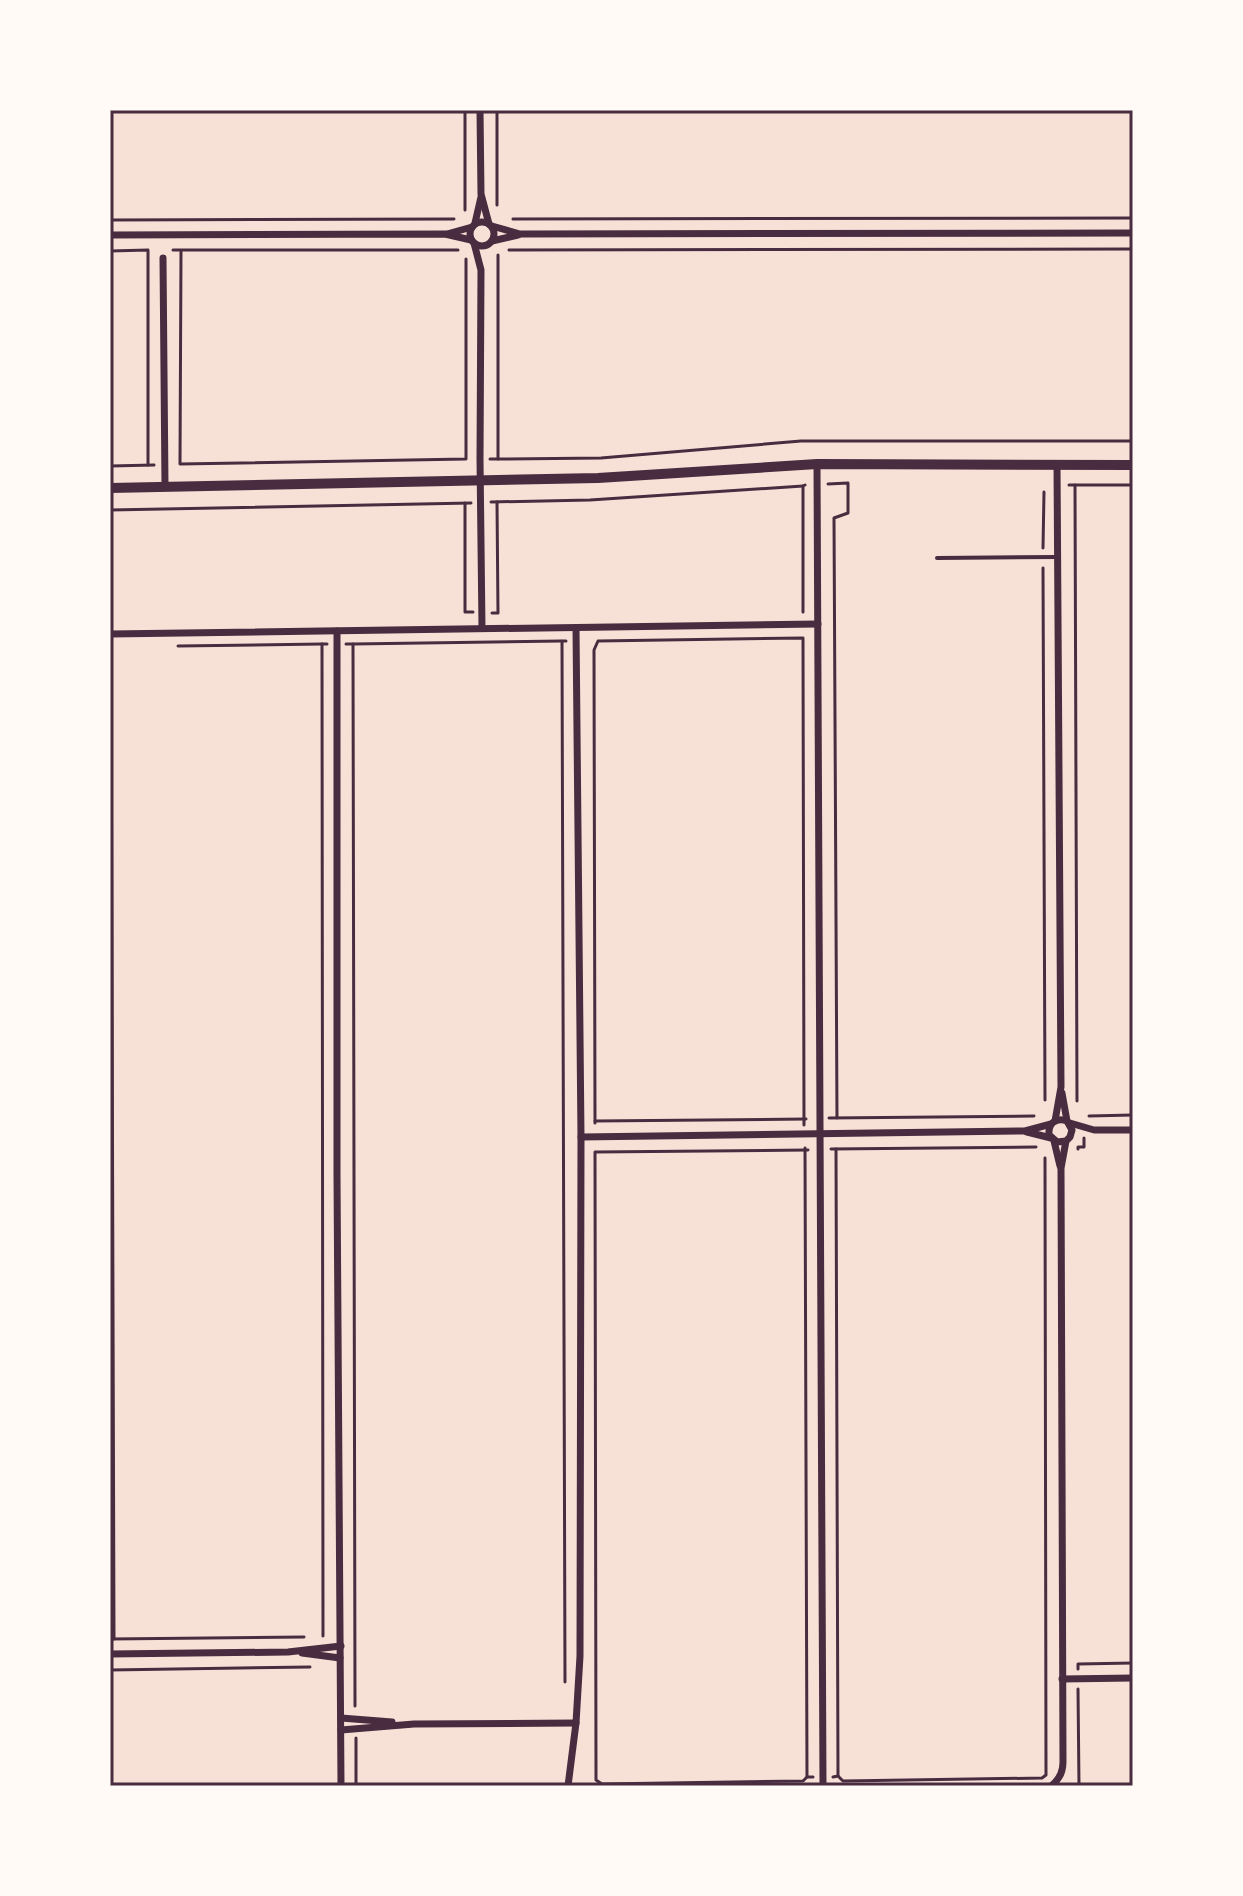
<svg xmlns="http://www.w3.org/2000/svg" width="1243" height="1896" font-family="'Zilla Slab',serif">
<rect width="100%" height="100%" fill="#f7e1d7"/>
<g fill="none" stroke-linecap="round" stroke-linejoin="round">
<g stroke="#4a2c40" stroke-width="3">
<path d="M465,110V210"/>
<path d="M497,110V205"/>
<path d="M513,219L1133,218"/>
<path d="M110,220L454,219"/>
<path d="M173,250H181L180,463"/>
<path d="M182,250H458"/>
<path d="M509,250L1133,249"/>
<path d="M110,251L148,250V465"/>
<path d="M490,459H498V255"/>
<path d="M498,459L601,458L801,441H1133"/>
<path d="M180,464L466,459V259"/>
<path d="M110,466L154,465"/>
<path d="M828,484L848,483V513L834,518L837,1118"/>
<path d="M1069,485H1133"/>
<path d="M1075,485L1077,1101"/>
<path d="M491,502L590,500L803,486"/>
<path d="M465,503V612H473"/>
<path d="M110,510L471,503"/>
<path d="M1043,548L1044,492"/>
<path d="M1043,568L1045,1100"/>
<path d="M803,612V486L805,485"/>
<path d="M492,613H498L497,502"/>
<path d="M346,644H353L355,1706"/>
<path d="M353,644L561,641"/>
<path d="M178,646L322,644"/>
<path d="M111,647L114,1639"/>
<path d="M1089,1116L1133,1115"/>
<path d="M829,1118L1034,1116"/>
<path d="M595,1121L594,650L598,641L803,638L804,1125"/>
<path d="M595,1123V1121L806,1119"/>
<path d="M805,1148L807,1777"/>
<path d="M831,1149L1036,1147"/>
<path d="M836,1149L838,1776"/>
<path d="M1078,1149V1147H1084V1138"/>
<path d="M808,1150L595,1152L596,1780L602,1784L803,1781L807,1777H813"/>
<path d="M323,1636L322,644H327"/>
<path d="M110,1639L304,1637"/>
<path d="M1078,1669V1664L1133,1663"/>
<path d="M110,1670L310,1667"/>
<path d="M565,1682L562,641H566"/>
<path d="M1078,1689L1079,1786"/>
<path d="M356,1738V1786"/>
<path d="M833,1777L838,1776L843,1781L1042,1778L1046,1775L1045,1158"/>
</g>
<path stroke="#4a2c40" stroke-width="4" d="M937,558L1058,557"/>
<g stroke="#4a2c40" stroke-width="7">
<path d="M480,110L481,194L489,224"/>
<circle cx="482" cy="234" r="12"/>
<path d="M475,223L481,197"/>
<path d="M492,226L520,234L1133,233"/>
<path d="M447,234L472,227"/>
<path d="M110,235L445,234L471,240"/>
<path d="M492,241L518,235"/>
<path d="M474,243L481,270L480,459L482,628"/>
<path d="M163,258L165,487"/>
<path d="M817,464L823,1786"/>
<path d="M337,631V1175L341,1786"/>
<path d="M110,634L818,624"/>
<path d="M1062,1093L1067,1121"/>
<path d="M1055,1121L1061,1087L1057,464"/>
<path d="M1070,1123L1094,1130H1133"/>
<path d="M1027,1132L1051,1138"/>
<path d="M581,1137L1025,1131L1051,1124"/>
<path d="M1054,1141L1060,1166"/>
<path d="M302,1653L340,1658"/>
<path d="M110,1654L288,1652L341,1646"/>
<path d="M1062,1679L1133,1678"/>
<path d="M341,1718L392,1722"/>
<path d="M341,1730L414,1724L576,1723"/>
<path d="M568,1786L576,1723L580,1656L581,1137L576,628"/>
<path d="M1051,1786C1059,1780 1063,1772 1063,1762L1061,1168L1066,1141L1070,1137L1072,1130L1067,1121C1056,1117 1048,1123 1049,1135L1057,1142L1066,1141"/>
</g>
<path stroke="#4a2c40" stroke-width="10" d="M110,488L598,478L817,464L1133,465"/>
</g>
<rect width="1243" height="1896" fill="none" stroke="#fffaf5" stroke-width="224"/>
<rect x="112" y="112" width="1019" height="1672" fill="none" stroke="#4a2c40" stroke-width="3"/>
</svg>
